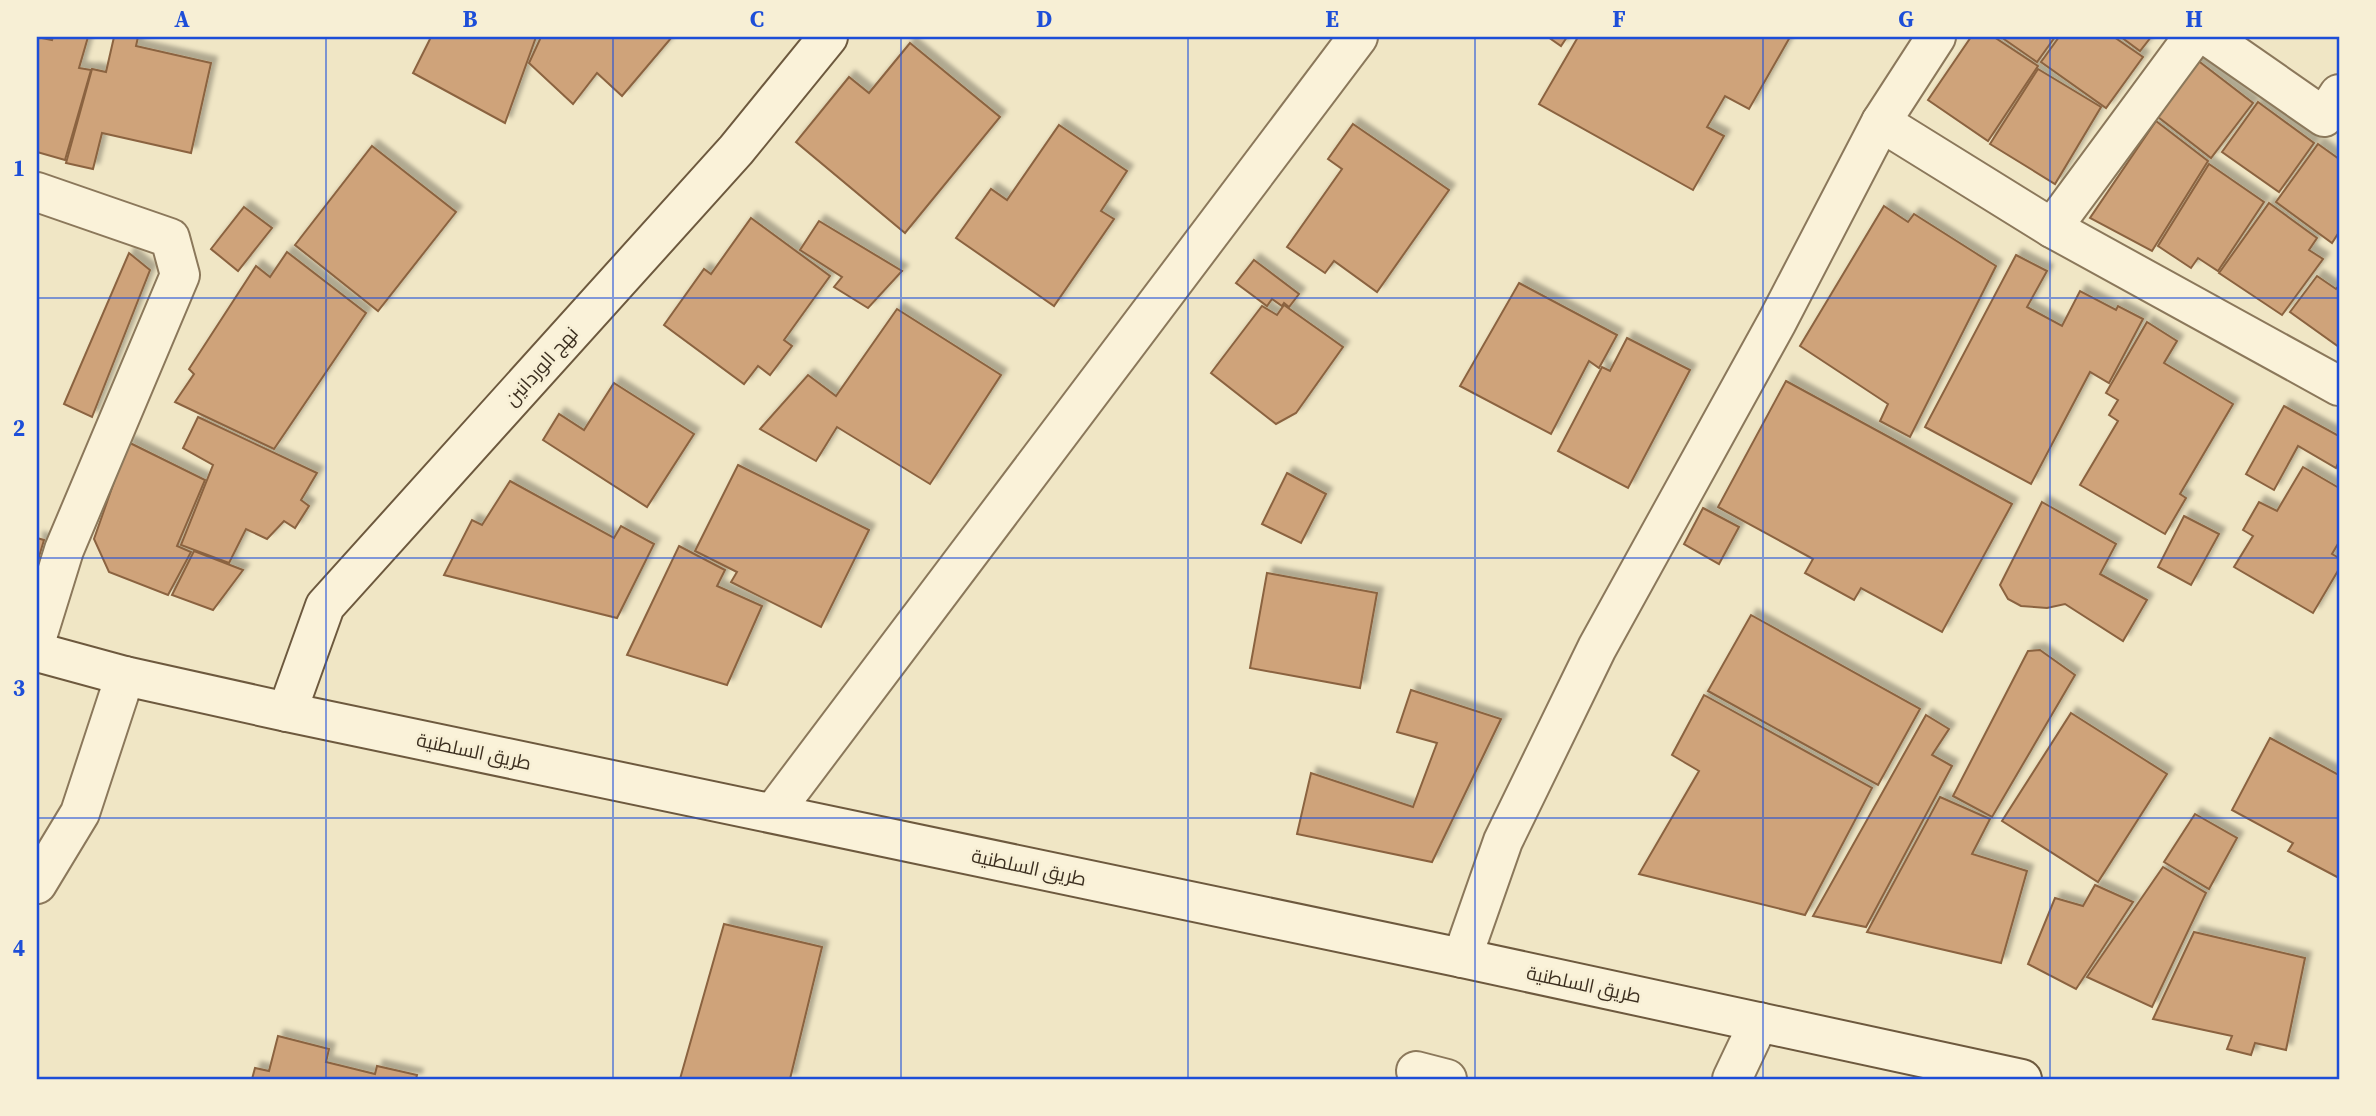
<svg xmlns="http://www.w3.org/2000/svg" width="2376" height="1116" font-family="'Source Serif 4',Cairo,serif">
<defs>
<filter id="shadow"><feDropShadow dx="6" dy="-6" stdDeviation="2" flood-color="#0004"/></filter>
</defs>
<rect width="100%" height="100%" fill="#f0e6c5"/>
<g fill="#cfa37a" stroke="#8b6340" stroke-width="2" filter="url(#shadow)">
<path d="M37,37L52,40L53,37H88L79,68L91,70L65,160L37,152Z"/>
<path d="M114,37H138L136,46L211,63L191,153L102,133L93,169L66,163L92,69L106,72Z"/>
<path d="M431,37H536L505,123L413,73Z"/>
<path d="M541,37H672L622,96L597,73L573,104L529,63Z"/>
<path d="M1548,37H1567L1561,46Z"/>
<path d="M1578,37H1790L1749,109L1725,96L1707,127L1724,136L1693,190L1539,104Z"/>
<path d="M1971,37H1994L2038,66L1988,141L1928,100Z"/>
<path d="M2001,37H2055L2037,62Z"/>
<path d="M2059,37H2114L2143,57L2106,108L2041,62Z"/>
<path d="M2121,37H2151L2140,51Z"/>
<path d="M910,43L1000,117L905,233L796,142L849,77L869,93Z"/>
<path d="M2192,56L2253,103L2211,158L2149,110Z"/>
<path d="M2038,69L2101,107L2055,184L1990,144Z"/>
<path d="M2258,102L2314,143L2279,192L2222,152Z"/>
<path d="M2156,121L2208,161L2152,251L2090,218Z"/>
<path d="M1353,124L1449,190L1377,292L1334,261L1325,273L1287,247L1342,169L1328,159Z"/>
<path d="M1059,125L1127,171L1101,211L1114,219L1054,306L956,238L991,189L1007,200Z"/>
<path d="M2318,144L2339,159V232L2332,243L2276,202Z"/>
<path d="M372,146L456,212L378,311L295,245Z"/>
<path d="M2209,164L2264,202L2218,271L2198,258L2191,268L2158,246Z"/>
<path d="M2269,203L2317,238L2309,250L2323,259L2282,315L2219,273Z"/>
<path d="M1884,206L1908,222L1914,214L1996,266L1910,437L1880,421L1888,404L1800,346Z"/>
<path d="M244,207L272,228L238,271L211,249Z"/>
<path d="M751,218L830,276L784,340L792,346L770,375L758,366L744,384L664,325L704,269L711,274Z"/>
<path d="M819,221L902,271L868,308L834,287L842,277L800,250Z"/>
<path d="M287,252L366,313L274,449L175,402L194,374L189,369L256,266L270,277Z"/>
<path d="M129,253L150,270L92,417L64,404Z"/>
<path d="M2016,255L2047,271L2027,307L2062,326L2080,291L2116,310L2118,306L2143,319L2109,383L2090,372L2031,484L1925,427Z"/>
<path d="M1254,260L1299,294L1289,307L1284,303L1282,306L1272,299L1267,306L1236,283Z"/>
<path d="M2317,276L2336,289L2339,285V347L2290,312Z"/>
<path d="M1519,283L1617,335L1599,368L1589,361L1551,434L1460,386Z"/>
<path d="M1284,305L1343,347L1296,413L1276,424L1211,373L1262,306L1277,315Z"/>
<path d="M897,309L1001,375L930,484L837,427L816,461L760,429L808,375L836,396Z"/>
<path d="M2147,322L2177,341L2164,363L2233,404L2180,494L2186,498L2165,534L2080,485L2118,421L2109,415L2118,400L2106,393Z"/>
<path d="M1627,338L1690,370L1628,488L1558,451L1602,367L1610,371Z"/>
<path d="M1786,381L2012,504L1942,632L1861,588L1854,600L1805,573L1813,559L1718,507Z"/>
<path d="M614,383L694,434L647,507L543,440L559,414L584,430Z"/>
<path d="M2284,406L2339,436V461L2336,468L2298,446L2274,490L2246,474Z"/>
<path d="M198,417L317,473L301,500L309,506L295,528L284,521L267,539L246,529L229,563L181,545L213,465L183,448Z"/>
<path d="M128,442L205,480L177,546L191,552L168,595L109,572L94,539Z"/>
<path d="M738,465L869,530L821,627L731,582L737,572L695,551Z"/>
<path d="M2303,467L2339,488V542L2332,554L2339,558V569L2313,613L2234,567L2253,536L2243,530L2259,502L2277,511Z"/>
<path d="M1287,473L1326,494L1301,543L1262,524Z"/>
<path d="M510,481L614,538L621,526L654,544L617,618L444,575L472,520L482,525Z"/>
<path d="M2042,502L2116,544L2100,574L2147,600L2123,641L2065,604L2047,608L2021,606L2008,599L2000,585Z"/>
<path d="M1703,508L1739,527L1719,564L1684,544Z"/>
<path d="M2184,516L2219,534L2191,585L2158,567Z"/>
<path d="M37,538L44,540L38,560H37Z"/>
<path d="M679,546L725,570L717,586L762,606L727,685L627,655Z"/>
<path d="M194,551L243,570L213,610L172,595Z"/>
<path d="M1267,573L1377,593L1360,688L1250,668Z"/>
<path d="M1751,615L1920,709L1878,785L1708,691Z"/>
<path d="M2040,650L2075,675L1992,817L1953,796L2028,651Z"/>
<path d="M1411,690L1501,719L1432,862L1297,834L1311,773L1413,807L1437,743L1397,732Z"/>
<path d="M1704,695L1872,788L1805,915L1639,874L1699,771L1672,755Z"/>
<path d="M2071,713L2167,774L2098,882L2002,821Z"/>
<path d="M1926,715L1949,729L1932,755L1952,766L1866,927L1813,916Z"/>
<path d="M2270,738L2339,775V878L2288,851L2293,843L2232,810Z"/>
<path d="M1940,797L1990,819L1972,854L2027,871L2001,963L1867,932Z"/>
<path d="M2195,814L2237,838L2209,889L2164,862Z"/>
<path d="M2163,867L2206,893L2152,1007L2087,977Z"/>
<path d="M2095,885L2133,902L2076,989L2028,964L2055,898L2083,906Z"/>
<path d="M724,924L822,947L790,1079H680Z"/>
<path d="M2194,932L2305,958L2286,1050L2255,1043L2251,1055L2227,1049L2232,1036L2153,1019Z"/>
<path d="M278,1036L329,1049L326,1062L375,1074L377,1066L417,1075L416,1079H252L255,1068L269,1071Z"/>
</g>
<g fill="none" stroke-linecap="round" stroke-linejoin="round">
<g stroke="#8b785b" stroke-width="42">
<g id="street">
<path d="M2209,37L2324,117L2339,94"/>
<path d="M1881,122L2052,228L2339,386"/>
<path d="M37,192L170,238L180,275L64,550L37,637"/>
<path d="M2052,228L2193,37"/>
<path d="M773,813L1358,37"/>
<path d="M37,884L80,813L125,676"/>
<path d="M1462,958L1503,841L1597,648L1777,322L1881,122L1936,37"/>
<path d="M1416,1071L1447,1079"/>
<path d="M1732,1079L1759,1022"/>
</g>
</g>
<g stroke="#6d593e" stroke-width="42">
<g id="secondary">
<path d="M37,652L125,676L287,712L1462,958L2022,1079"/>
<path d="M287,712L325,606L736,150L828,37"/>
</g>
</g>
<use href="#street" stroke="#faf2d9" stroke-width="38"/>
<use href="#secondary" stroke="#faf2d9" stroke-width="38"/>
</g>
<path fill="none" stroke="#1d4ed8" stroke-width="2" stroke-opacity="0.55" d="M326,37V1079M613,37V1079M901,37V1079M1188,37V1079M1475,37V1079M1763,37V1079M2050,37V1079M37,298H2339M37,558H2339M37,818H2339"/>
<g text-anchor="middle" stroke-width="5" stroke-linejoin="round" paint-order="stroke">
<g font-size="19" fill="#3b2e1f" stroke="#f7efd5">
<text transform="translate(541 366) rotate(-48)" y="7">نهج الوردانين</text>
<text transform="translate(474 751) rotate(12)" y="7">طريق السلطنية</text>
<text transform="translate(1029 867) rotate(12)" y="7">طريق السلطنية</text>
<text transform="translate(1584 984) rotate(12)" y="7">طريق السلطنية</text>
</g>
</g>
<rect width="2376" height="1116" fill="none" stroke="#f7efd5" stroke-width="77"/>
<rect x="38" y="38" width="2300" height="1040" fill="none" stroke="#1d4ed8" stroke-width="2.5"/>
<g font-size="23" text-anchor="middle" font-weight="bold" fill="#1d4ed8">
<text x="182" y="27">A</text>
<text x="470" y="27">B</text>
<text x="757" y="27">C</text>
<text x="1044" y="27">D</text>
<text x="1332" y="27">E</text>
<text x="1619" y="27">F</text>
<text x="1906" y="27">G</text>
<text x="2194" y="27">H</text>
<text x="19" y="176">1</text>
<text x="19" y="436">2</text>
<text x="19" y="696">3</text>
<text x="19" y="956">4</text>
</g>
</svg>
